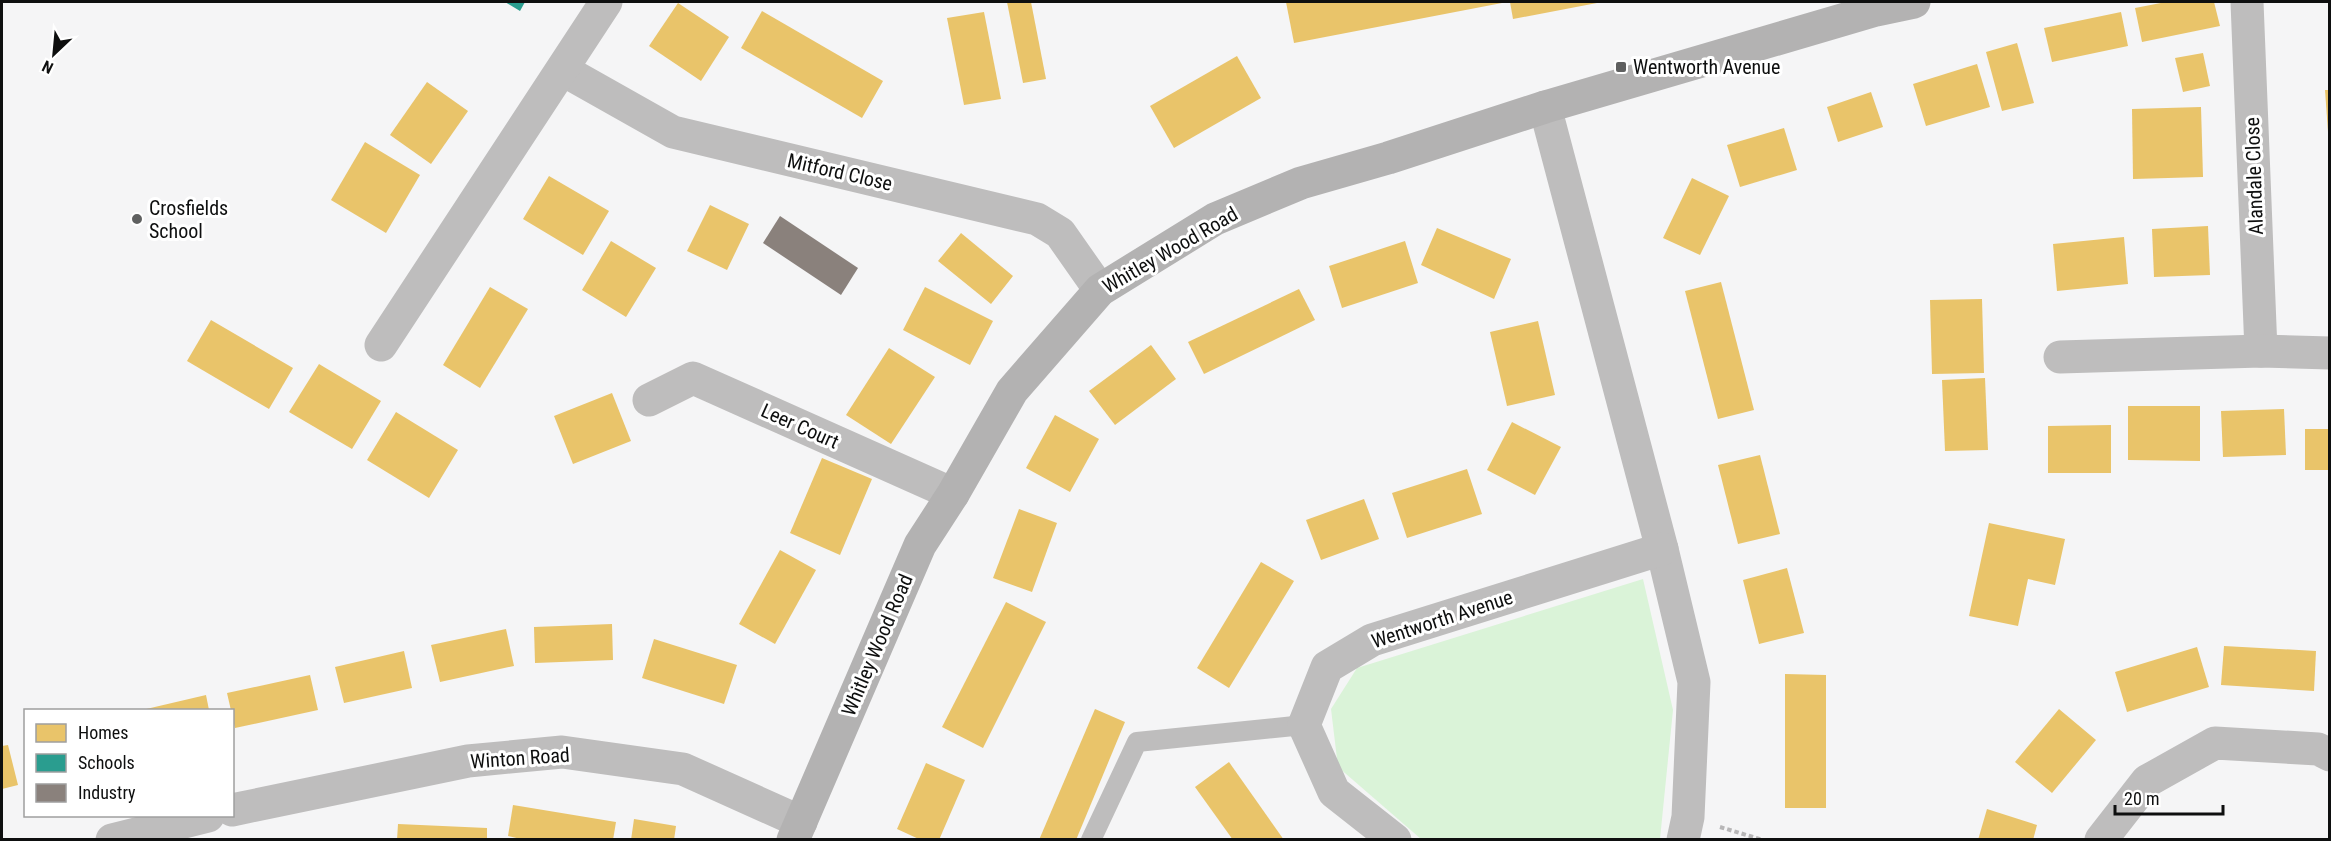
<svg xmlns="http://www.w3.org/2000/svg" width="2331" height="841" font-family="'Roboto Condensed',sans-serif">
<rect width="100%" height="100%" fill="#f5f5f6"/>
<path fill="#daf3d8" d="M1643,579L1673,710L1660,839H1421L1338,767L1331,709L1357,668Z"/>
<g fill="#e9c46a">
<path d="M1007,2H1031L1046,79L1023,83Z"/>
<path d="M1286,2H1501L1502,3L1294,43Z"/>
<path d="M1510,2H1597V3L1513,19Z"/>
<path d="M2166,2H2214L2220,26L2142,42L2135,8Z"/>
<path d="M678,3L729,37L701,81L649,46Z"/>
<path d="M762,11L883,81L862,118L741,48Z"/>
<path d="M984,12L1001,99L964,105L947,18Z"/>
<path d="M2121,12L2128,46L2052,62L2044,28Z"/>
<path d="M2017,43L2034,103L2002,111L1986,52Z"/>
<path d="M2203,53L2210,86L2183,92L2175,58Z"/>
<path d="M1237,56L1261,98L1174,148L1150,106Z"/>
<path d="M1977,64L1990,107L1926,126L1913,84Z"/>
<path d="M427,82L468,111L431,164L390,135Z"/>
<path d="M2325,90H2330V132H2328Z"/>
<path d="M1871,92L1883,127L1838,142L1827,107Z"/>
<path d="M2201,107L2203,177L2133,179L2132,109Z"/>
<path d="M1784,128L1797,170L1740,187L1727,145Z"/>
<path d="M365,142L420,175L386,233L331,200Z"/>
<path d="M549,176L609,211L583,255L523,219Z"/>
<path d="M1692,178L1729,196L1700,255L1663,238Z"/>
<path d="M710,205L749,224L727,270L687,251Z"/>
<path d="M2208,226L2210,275L2154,277L2152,229Z"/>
<path d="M1437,228L1511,259L1494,299L1421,265Z"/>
<path d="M961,233L1013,276L991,304L938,261Z"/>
<path d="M2124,237L2128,284L2057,291L2053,244Z"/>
<path d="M611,241L656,268L626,317L582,290Z"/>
<path d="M1405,241L1418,283L1342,308L1329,266Z"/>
<path d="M1721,282L1754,410L1718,419L1685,291Z"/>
<path d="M490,287L528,309L480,388L443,365Z"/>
<path d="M925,287L993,321L970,365L903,330Z"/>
<path d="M1299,289L1315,320L1204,374L1188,342Z"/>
<path d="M1982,299L1984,373L1932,374L1930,300Z"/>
<path d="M211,320L293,368L269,409L187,361Z"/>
<path d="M1538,321L1555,395L1507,406L1490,332Z"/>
<path d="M1151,345L1176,379L1115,425L1089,391Z"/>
<path d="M889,348L935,377L891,444L846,415Z"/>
<path d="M319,364L381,401L352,449L289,412Z"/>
<path d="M1985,378L1988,450L1945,451L1942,380Z"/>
<path d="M612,393L631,441L573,464L554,416Z"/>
<path d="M2128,406H2200V461L2128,460Z"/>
<path d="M2284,409L2286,455L2223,457L2221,411Z"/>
<path d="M396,412L458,450L429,498L367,460Z"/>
<path d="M1055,415L1099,439L1070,492L1026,468Z"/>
<path d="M1512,422L1561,447L1535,495L1487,470Z"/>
<path d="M2111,425V473H2048V426Z"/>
<rect x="2305" y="429" width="25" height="41"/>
<path d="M1760,455L1780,534L1738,544L1718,465Z"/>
<path d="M822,458L872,479L840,555L790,533Z"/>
<path d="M1467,469L1482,514L1407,538L1392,493Z"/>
<path d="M1364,499L1379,539L1321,560L1306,520Z"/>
<path d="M1019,509L1057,523L1032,592L993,578Z"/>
<path d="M1989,523L2065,539L2055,585L2028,579L2018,626L1969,616Z"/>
<path d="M780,550L816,570L775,644L739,624Z"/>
<path d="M1261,562L1294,581L1229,688L1197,668Z"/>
<path d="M1787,568L1804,633L1759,644L1743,580Z"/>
<path d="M1006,602L1046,622L983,748L942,727Z"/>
<path d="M612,624L613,660L535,663L534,627Z"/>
<path d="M506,629L514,666L440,682L431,645Z"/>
<path d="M654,639L737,665L724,704L642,678Z"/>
<path d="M2224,646L2316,651L2314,691L2221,685Z"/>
<path d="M2197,647L2209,687L2127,712L2115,672Z"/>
<path d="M404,651L412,688L344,703L335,667Z"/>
<path d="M1785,674L1826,675V808H1785Z"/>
<path d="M310,675L318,710L235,728L227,693Z"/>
<path d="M206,695L209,710H142Z"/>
<path d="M1095,709L1125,722L1076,840H1039Z"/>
<path d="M2059,709L2096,740L2052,793L2015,762Z"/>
<path d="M8,745L18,785L2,789V746Z"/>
<path d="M1229,762L1284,840H1233L1195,787Z"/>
<path d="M926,763L965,780L939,840H921L897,829Z"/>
<path d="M513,805L616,822L613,840H525L508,836Z"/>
<path d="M1987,809L2037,825L2033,840H1978Z"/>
<path d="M634,819L676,826L674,840H631Z"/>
<path d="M398,824L487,828V840H397Z"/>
</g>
<path fill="#2a9d8f" d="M505,2H525L520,11Z"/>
<path fill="#8a817c" d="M780,216L858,268L841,295L763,243Z"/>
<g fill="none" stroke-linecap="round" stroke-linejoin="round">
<path stroke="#b7b6b7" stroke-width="4" stroke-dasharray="4.5 3" stroke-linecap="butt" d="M1720,827L1763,840"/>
<path stroke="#bebdbd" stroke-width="20" d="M1091,840L1137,742L1304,725"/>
<g stroke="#bebdbd" stroke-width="33">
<path d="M2247,2L2261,351"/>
<path d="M563,70L673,132L1037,219L1060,233L1100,290"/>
<path d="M1545,107L1662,549L1694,682L1688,817L1683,840"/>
<path d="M381,345L606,2"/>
<path d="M2060,357L2261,351L2330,353"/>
<path d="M649,400L693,378L953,494"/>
<path d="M232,810L468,761L562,752L683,769L801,822"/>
<path d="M112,840L208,816"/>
<path d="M1395,840L1334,792L1304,725L1327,667L1372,640L1662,549"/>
<path d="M2101,840L2147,781L2215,743L2318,749L2330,755"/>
</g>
<path stroke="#b3b2b2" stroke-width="33" d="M793,840L920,545L953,494L1012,391L1100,290L1215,219L1301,183L1388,158L1545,107L1876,10L1914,2"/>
</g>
<g fill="#5f6060" stroke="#fff" stroke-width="2">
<rect x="1615" y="61" width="12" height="12" rx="3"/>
<circle cx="137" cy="219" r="6"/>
</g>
<g text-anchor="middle" stroke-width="6" stroke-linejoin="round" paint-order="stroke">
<g font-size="20" fill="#0e0f0f" stroke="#fff" text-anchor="start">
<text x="1633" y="74">Wentworth Avenue</text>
<text x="149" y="215">Crosfields<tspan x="149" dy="23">School</tspan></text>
</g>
<g font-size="20" fill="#0e0f0f" stroke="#fff">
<text transform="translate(840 172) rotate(13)" y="7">Mitford Close</text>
<text transform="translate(2254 176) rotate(-92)" y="7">Alandale Close</text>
<text transform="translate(1170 250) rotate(-30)" y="7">Whitley Wood Road</text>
<text transform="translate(800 426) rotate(24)" y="7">Leer Court</text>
<text transform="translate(1442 619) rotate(-18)" y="7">Wentworth Avenue</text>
<text transform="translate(877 645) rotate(-67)" y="7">Whitley Wood Road</text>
<text transform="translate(520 758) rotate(-4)" y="7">Winton Road</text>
</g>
</g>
<rect width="2331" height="841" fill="none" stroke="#0e0f0f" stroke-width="6"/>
<rect x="24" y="709" width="210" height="108" fill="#ffffff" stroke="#9f9f9f" stroke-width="1.5"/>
<rect x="36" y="724" width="30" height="18" fill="#e9c46a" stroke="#9f9f9f" stroke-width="1.5"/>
<text x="78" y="739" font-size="18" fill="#0e0f0f">Homes</text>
<rect x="36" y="754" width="30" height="18" fill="#2a9d8f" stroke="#9f9f9f" stroke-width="1.5"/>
<text x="78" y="769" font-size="18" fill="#0e0f0f">Schools</text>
<rect x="36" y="784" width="30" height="18" fill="#8a817c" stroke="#9f9f9f" stroke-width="1.5"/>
<text x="78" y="799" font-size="18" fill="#0e0f0f">Industry</text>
<g transform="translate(54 54) rotate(206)" stroke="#ffffff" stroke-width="4.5" paint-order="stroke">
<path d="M0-4.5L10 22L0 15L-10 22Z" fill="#0e0f0f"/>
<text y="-9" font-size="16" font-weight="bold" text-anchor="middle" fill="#0e0f0f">N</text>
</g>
<path d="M2115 805v9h108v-9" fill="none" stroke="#0e0f0f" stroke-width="3"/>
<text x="2124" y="805" font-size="18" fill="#0e0f0f" stroke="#ffffff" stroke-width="4.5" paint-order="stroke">20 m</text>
</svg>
